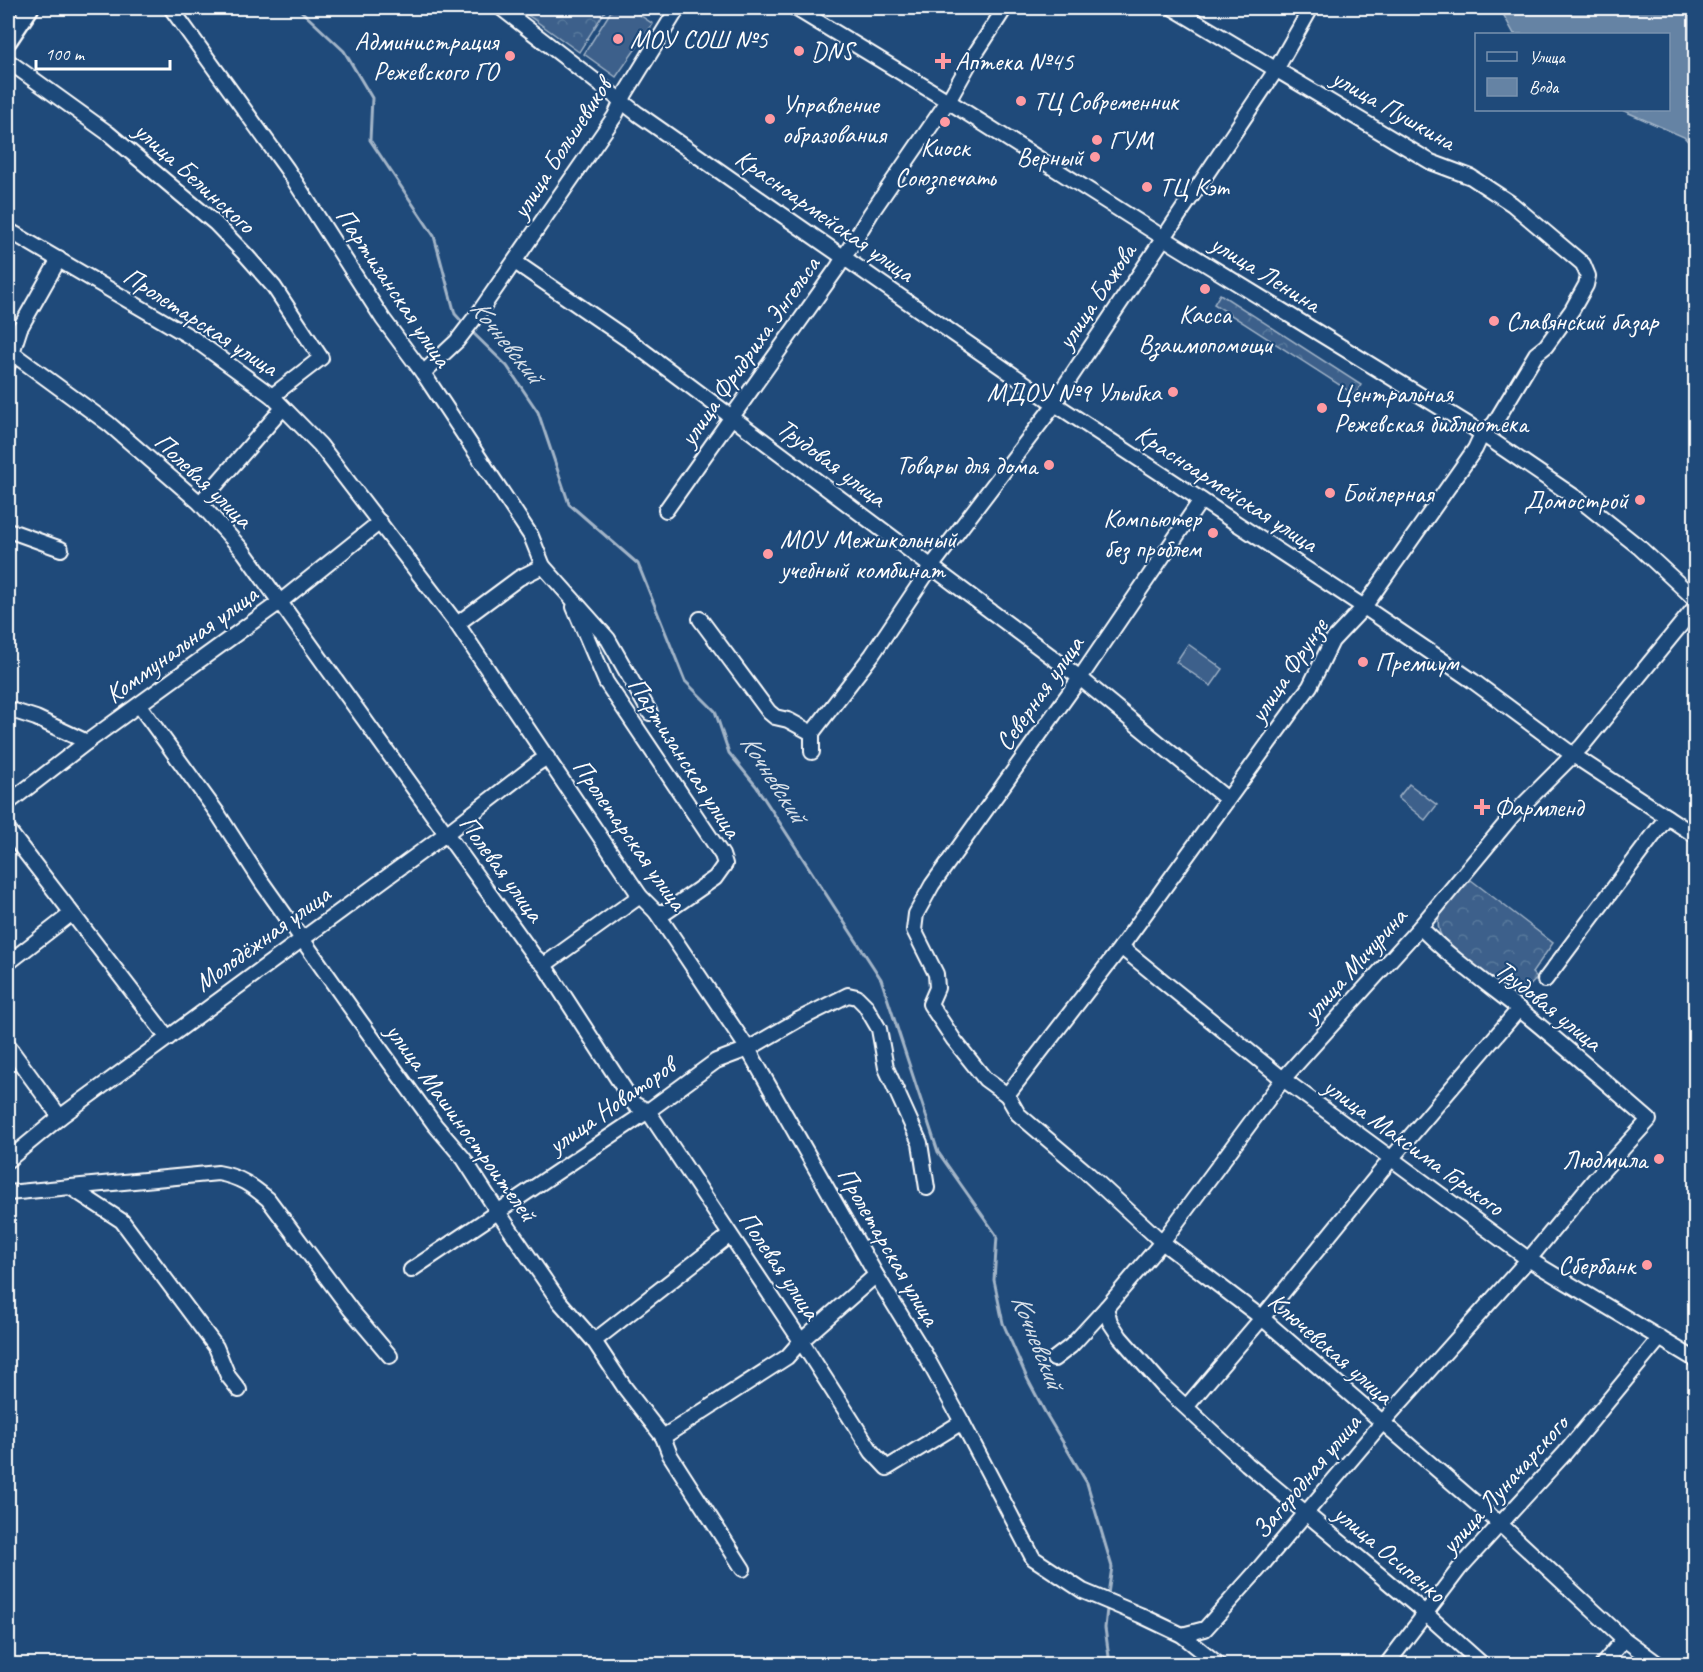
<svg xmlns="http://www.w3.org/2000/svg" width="1703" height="1672" font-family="Caveat,sans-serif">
<defs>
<pattern id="forest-crowns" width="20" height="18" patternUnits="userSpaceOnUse" patternTransform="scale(1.5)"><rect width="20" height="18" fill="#3c618b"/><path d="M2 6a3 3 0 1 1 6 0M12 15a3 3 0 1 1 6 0" fill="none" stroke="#59799c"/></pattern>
</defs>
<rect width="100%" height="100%" fill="#1f4a7a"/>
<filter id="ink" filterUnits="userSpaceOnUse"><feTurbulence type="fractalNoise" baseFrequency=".0167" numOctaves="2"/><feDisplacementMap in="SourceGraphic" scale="12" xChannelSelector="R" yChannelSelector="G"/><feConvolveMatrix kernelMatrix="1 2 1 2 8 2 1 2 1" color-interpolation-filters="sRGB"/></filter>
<g filter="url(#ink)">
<g fill="url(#forest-crowns)" stroke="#9eb0c5" stroke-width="1.5">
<path d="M518,8H607L579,52Z"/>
<path d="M1220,294L1361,385L1355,395L1214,304Z"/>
<path d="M1471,880L1553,943L1532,973L1537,978L1524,992L1514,987L1502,988C1487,976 1450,952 1442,937C1438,931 1437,921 1440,915C1447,901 1461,890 1471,880Z"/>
</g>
<g fill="#3c618b" stroke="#9eb0c5" stroke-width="1.5">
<path d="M613,8H629L653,24L616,77L584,54Z"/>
<path d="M1188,644L1223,669L1211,686L1176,662Z"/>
<path d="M1409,784L1437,805L1425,820L1398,798Z"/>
</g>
<path fill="#6583a4" stroke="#a3b5c8" stroke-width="1.5" d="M1493,8H1695V149L1684,137L1622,110H1668V34H1514L1503,14Z"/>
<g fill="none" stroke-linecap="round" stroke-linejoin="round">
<g stroke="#a3b5c8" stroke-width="3">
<path d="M298,8L344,51L372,98L370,140L434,236L455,314L465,325"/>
<path d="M470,330L507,366L538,412L569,504L638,564L685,681L715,711L729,753L756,786L881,979L938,1152L997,1236L994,1280L1003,1323L1027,1378L1045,1412L1087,1483L1112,1567L1108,1594"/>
<path d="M1107,1609L1105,1628L1110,1664"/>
</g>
<g stroke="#fff" stroke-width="18">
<g id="minor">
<path d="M171,8L287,169L383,319L423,373L531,536L543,566L608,639L650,713"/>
<path d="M501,8L638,114L771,207L1055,404L1364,607L1473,681L1573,755L1696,836"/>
<path d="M795,8L948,101L1175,245L1469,425L1585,504L1639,547L1696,600"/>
<path d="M8,61L108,133L215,223L245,254L274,287L321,358L272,396"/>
<path d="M8,230L194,339L272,396L320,445L457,624L640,896L656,912L748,1049L876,1275L924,1353L962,1422L1033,1558L1083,1591L1140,1615L1182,1635L1218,1664"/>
<path d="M515,262L630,341L1080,678L1227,799"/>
<path d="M12,353L109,424L200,503L244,552L534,956L544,965L634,1104L648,1111L801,1341L872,1452L887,1468L962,1422"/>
<path d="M8,365L20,328L59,259"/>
<path d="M423,373L457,341L480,311L615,116L625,94L678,8"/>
<path d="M1201,500L1080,678L932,885L916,914L914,930L936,974L937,988L930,1004L954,1040L985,1079L1007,1095L1018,1114L1085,1171L1162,1242L1262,1318L1500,1524L1624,1639"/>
<path d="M200,503L283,408"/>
<path d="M666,510L838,267L871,213L950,98L970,62L1005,8"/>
<path d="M8,530L61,549"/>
<path d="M574,607L606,682L722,855L725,864L715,878L666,912H656"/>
<path d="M700,619L769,712L775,717L788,720L812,733"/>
<path d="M457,624L519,578L543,566"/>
<path d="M139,705L218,814L261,881L360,1021L435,1125L464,1159L498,1212L559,1301L594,1341L625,1388L663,1437L670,1455L743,1569"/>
<path d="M8,709L36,718L87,742"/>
<path d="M812,752V733L872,655L931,567L1055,404L1062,390L1274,73L1311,8"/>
<path d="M8,803L87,742L280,602L380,522"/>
<path d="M8,830L168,1038"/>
<path d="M1121,947L1283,1079L1528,1259L1696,1360"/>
<path d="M8,963L71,914"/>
<path d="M544,965L640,896"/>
<path d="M1545,980L1667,817"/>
<path d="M8,1046L60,1117"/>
<path d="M1007,1095L1121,947L1310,686L1332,641L1364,607L1475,449L1482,434L1494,424L1536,354L1546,346L1572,310L1586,285L1588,276L1583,264L1512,204L1471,177L1431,162L1173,8"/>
<path d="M8,1160L60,1117L447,833L535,765L547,757"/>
<path d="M70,1187L122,1221L216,1347L228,1376L239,1390"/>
<path d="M8,1193L218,1173C240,1177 251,1185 268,1199L351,1310L390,1356"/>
<path d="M411,1270L648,1111L716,1061L748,1049L798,1020L848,995L857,997L865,1005L879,1029L886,1068L920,1143L927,1188"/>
<path d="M1106,1308L1110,1322L1120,1337L1163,1386L1247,1464L1425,1613L1482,1664"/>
<path d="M594,1341L730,1235"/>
<path d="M1054,1359L1071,1346L1106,1308L1162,1242L1283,1079L1420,927L1512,816L1582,746L1696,606"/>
<path d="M1187,1406L1262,1318L1391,1159L1519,1009"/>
<path d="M663,1437L787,1357L801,1341L876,1275"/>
<path d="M1182,1635L1205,1629L1256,1572L1382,1423L1534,1253L1595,1179L1649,1120C1606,1083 1564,1045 1519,1009C1485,982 1450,958 1420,927"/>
<path d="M1387,1664L1459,1569L1565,1453L1660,1338"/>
<path d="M1603,1664L1624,1639L1658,1664"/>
</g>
</g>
<g stroke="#fff" stroke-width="21">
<path id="major" d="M8,41L30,8"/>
</g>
<use href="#minor" stroke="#1f4a7a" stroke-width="14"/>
<use href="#major" stroke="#1f4a7a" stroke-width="16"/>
</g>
</g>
<g fill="#ff9aa2" stroke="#1f4a7a" stroke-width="2">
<circle cx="618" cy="39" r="6"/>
<circle cx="799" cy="51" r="6"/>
<circle cx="510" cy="56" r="6"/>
<path d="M940 52h6v6h6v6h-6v6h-6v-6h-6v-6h6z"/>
<circle cx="1021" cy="101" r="6"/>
<circle cx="770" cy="119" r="6"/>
<circle cx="945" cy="122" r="6"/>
<circle cx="1097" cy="140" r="6"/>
<circle cx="1095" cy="157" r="6"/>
<circle cx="1147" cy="187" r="6"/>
<circle cx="1205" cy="289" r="6"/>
<circle cx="1494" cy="321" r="6"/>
<circle cx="1173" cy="392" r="6"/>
<circle cx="1322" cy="408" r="6"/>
<circle cx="1049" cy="465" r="6"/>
<circle cx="1330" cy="493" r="6"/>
<circle cx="1640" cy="500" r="6"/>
<circle cx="1213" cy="533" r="6"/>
<circle cx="768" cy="554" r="6"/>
<circle cx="1363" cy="662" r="6"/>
<path d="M1479 798h6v6h6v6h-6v6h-6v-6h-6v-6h6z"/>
<circle cx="1659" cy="1159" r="6"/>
<circle cx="1647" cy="1265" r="6"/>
</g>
<g text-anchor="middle" stroke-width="4.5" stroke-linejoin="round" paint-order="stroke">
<g font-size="26" fill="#fff" stroke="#1f4a7a" text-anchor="start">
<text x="630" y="48">МОУ СОШ №5</text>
<text x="498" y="50" text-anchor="end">Администрация<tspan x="498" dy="30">Режевского ГО</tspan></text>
<text x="811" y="60">DNS</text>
<text x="955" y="70">Аптека №45</text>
<text x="1033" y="110">ТЦ Современник</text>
<text x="782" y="113">Управление<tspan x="782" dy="30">образования</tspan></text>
<text x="1109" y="149">ГУМ</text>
<text x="945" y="156" text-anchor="middle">Киоск<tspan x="945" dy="30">Союзпечать</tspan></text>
<text x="1083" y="166" text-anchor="end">Верный</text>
<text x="1159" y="196">ТЦ Кэт</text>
<text x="1205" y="323" text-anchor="middle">Касса<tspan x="1205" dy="30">Взаимопомощи</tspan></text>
<text x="1506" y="330">Славянский базар</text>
<text x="1161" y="401" text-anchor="end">МДОУ №9 Улыбка</text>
<text x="1334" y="402">Центральная<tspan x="1334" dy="30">Режевская библиотека</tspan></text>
<text x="1037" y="474" text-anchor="end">Товары для дома</text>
<text x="1342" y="502">Бойлерная</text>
<text x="1628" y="509" text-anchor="end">Домострой</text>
<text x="1201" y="527" text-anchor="end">Компьютер<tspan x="1201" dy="30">без проблем</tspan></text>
<text x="780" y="548">МОУ Межшкольный<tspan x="780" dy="30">учебный комбинат</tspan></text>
<text x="1375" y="671">Премиум</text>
<text x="1494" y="816">Фармленд</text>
<text x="1647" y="1168" text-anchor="end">Людмила</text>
<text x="1635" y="1274" text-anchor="end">Сбербанк</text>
</g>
<g font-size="26" fill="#fff" stroke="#1f4a7a">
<text transform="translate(1394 109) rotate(30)" y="9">улица Пушкина</text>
<text transform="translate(561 148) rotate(-57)" y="9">улица Большевиков</text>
<text transform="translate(195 177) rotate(42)" y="9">улица Белинского</text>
<text transform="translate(825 215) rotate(35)" y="9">Красноармейская улица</text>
<text transform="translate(1266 273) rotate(32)" y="9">улица Ленина</text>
<text transform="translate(394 287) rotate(56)" y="9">Партизанская улица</text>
<text transform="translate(1096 296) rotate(-56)" y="9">улица Бажова</text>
<text transform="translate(201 321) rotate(33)" y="9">Пролетарская улица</text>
<text transform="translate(749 351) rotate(-55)" y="9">улица Фридриха Энгельса</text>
<text transform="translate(832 462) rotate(37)" y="9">Трудовая улица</text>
<text transform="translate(204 480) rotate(44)" y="9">Полевая улица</text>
<text transform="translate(1227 488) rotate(33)" y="9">Красноармейская улица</text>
<text transform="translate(181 644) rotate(-36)" y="9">Коммунальная улица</text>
<text transform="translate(1288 670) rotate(-56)" y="9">улица Фрунзе</text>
<text transform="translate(1039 693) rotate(-55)" y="9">Северная улица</text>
<text transform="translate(685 757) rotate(57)" y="9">Партизанская улица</text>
<text transform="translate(630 834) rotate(55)" y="9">Пролетарская улица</text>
<text transform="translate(502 868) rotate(54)" y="9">Полевая улица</text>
<text transform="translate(262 938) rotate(-36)" y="9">Молодёжная улица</text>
<text transform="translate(1354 964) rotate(-48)" y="9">улица Мичурина</text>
<text transform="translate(1549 1005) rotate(39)" y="9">Трудовая улица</text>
<text transform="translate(611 1105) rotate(-35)" y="9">улица Новаторов</text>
<text transform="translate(462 1122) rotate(54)" y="9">улица Машиностроителей</text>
<text transform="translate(1414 1146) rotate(36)" y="9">улица Максима Горького</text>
<text transform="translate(889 1246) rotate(60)" y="9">Пролетарская улица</text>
<text transform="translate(780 1265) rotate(56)" y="9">Полевая улица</text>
<text transform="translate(1331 1348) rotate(41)" y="9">Ключевская улица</text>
<text transform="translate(1306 1476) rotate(-50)" y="9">Загородная улица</text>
<text transform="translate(1504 1484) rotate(-48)" y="9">улица Луначарского</text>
<text transform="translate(1390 1553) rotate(40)" y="9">улица Осипенко</text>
</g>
<g font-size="27" font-style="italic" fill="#d8e0e8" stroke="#1f4a7a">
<text transform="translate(507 341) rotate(51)" y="9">Кочневский</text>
<text transform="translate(774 778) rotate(57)" y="9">Кочневский</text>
<text transform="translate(1038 1341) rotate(68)" y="9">Кочневский</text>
</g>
</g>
<rect width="1703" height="1672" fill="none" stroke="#1f4a7a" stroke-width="30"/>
<rect x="15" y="15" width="1673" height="1642" fill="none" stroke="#fff" stroke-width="2" filter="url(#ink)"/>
<rect x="1475" y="33" width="195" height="78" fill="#1f4a7a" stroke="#7992af" stroke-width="1.5"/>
<rect x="1487" y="52" width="30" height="9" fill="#1f4a7a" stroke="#7992af" stroke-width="1.5"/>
<text x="1529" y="63" font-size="18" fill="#ffffff">Улица</text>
<rect x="1487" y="78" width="30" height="18" fill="#6583a4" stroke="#7992af" stroke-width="1.5"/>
<text x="1529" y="93" font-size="18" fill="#ffffff">Вода</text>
<path d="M36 60v9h134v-9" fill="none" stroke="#ffffff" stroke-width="3"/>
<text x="45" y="60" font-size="18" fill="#ffffff" stroke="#1f4a7a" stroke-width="4.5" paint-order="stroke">100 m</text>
</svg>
